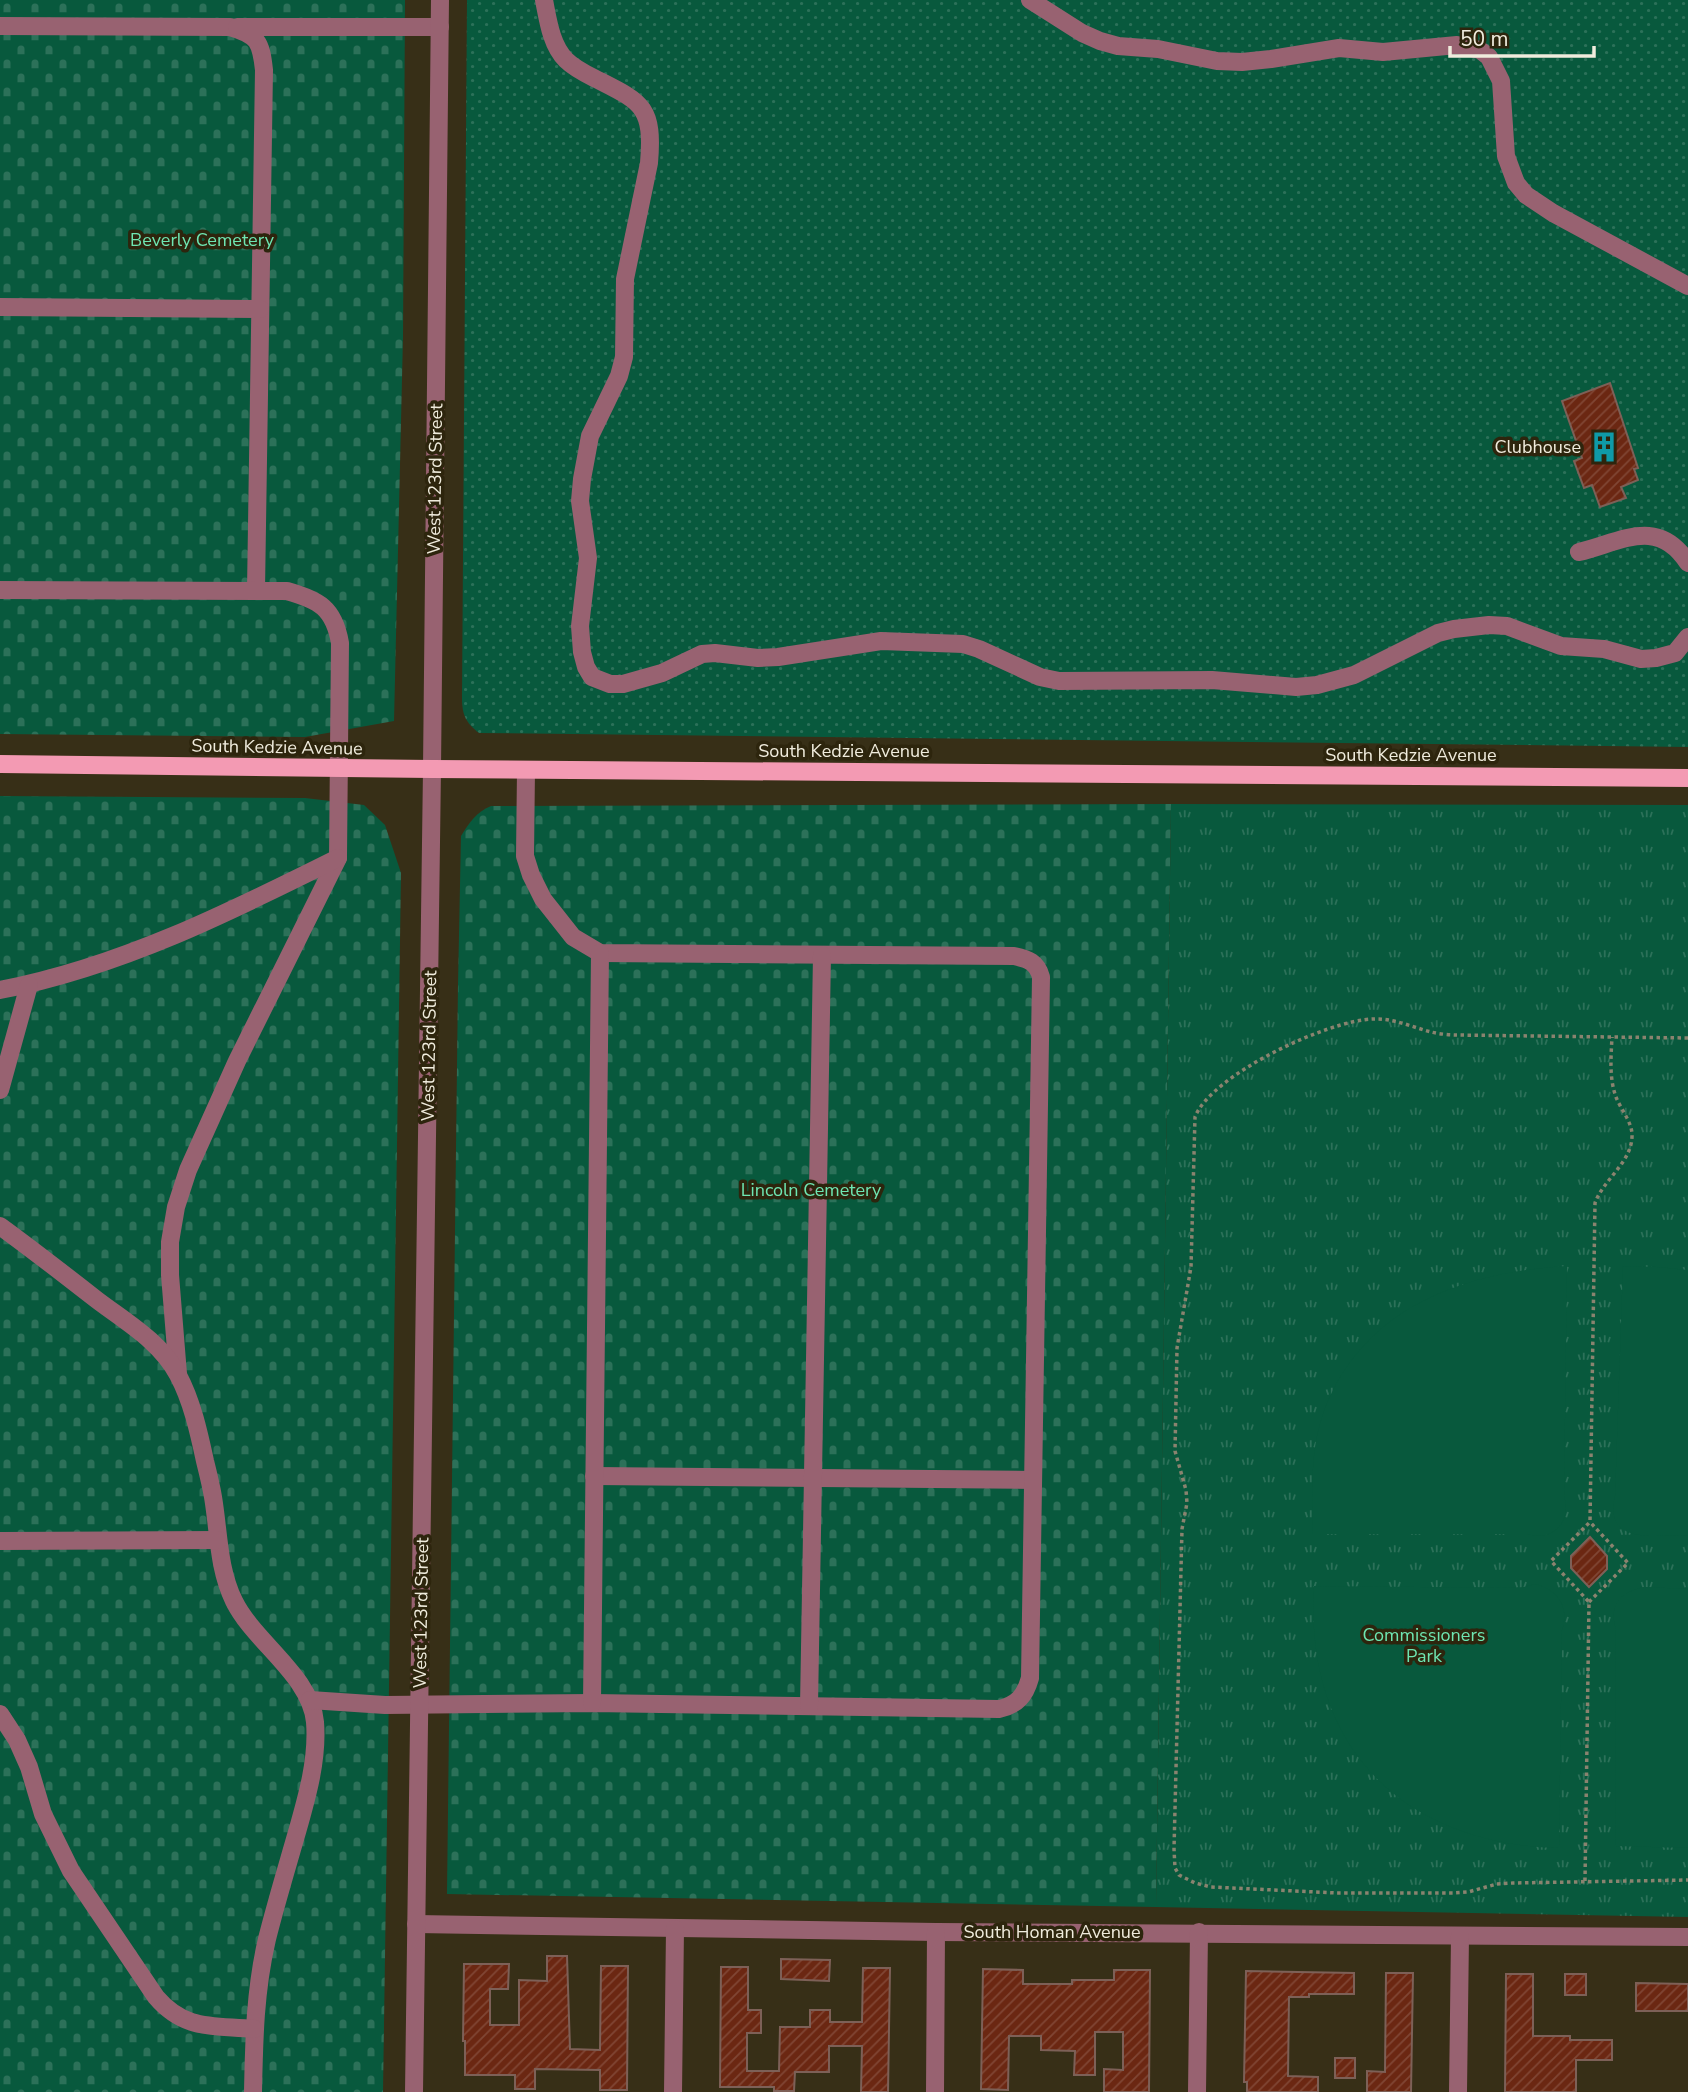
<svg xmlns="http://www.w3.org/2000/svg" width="1688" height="2092" font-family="'Nunito Sans',sans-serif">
<defs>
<pattern id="grass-dots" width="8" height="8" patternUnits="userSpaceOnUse" patternTransform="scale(1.75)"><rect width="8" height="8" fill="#08593d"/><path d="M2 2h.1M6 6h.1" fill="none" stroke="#2c7159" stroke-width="1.8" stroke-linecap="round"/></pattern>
<pattern id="cemetery-stones" width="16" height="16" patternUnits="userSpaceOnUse" patternTransform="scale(1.75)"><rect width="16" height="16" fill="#08593d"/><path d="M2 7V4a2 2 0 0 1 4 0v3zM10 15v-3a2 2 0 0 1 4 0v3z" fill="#2c7159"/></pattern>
<pattern id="park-tufts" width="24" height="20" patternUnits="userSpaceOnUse" patternTransform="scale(1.75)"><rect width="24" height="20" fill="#08593d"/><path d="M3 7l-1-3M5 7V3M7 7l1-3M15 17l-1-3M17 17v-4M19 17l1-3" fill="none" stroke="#2c7159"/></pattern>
<pattern id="building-hatch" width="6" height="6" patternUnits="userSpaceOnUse" patternTransform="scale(1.75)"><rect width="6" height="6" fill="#6b2712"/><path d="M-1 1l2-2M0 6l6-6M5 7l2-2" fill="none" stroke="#804634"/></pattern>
</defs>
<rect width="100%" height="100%" fill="#372f17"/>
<path fill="url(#grass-dots)" d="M467,0H1688V747L479,733C466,723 462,715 462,698Z"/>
<g fill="url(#cemetery-stones)">
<path d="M0,0H405L403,336L394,721L305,737L0,734Z"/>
<path d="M0,796L305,798L364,805L385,825L401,873L383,2092H0Z"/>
<path d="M1171,804L1156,1907L447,1894L458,985L461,836C469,823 476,812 491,806Z"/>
</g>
<path fill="url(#park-tufts)" d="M1171,804L1688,805V1917L1156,1907Z"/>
<g fill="#08593d">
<path d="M1567,1266L1564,1496C1572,1521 1554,1542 1527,1534H1313C1312,1496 1310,1453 1322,1417C1359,1309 1462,1272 1567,1266Z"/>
<path d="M1623,1266L1657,1267L1688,1270V1535C1656,1535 1603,1546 1615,1496Z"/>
<path d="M1535,1584C1557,1590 1570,1606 1562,1630L1559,1848C1402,1844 1304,1746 1314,1586L1520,1588Z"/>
<path d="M1644,1587L1688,1589V1848L1615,1846L1616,1629C1608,1605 1621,1592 1644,1587Z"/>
</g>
<g fill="url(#building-hatch)" stroke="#7d6057" stroke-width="2">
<path d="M1610,383L1638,468L1634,469L1638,480L1621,487L1626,498L1600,507L1592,485L1584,488L1574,461L1582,458L1562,401Z"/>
<path d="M1590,1537L1607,1556V1569L1589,1587L1571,1568V1556Z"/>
<path d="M547,1956H567L570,2049L600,2050L601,1966H628L627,2090H600V2070L535,2069V2089H515V2075H465V2041H463L464,1964H509L508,1989H490V2025H519V1980L547,1981Z"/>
<path d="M781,1959L830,1960L829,1981L781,1979Z"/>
<path d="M721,1967H748V2010H761V2033H747V2071H779L780,2027H810V2010H830V2022H862L863,1968H890L888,2092H861L862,2046H829V2072H795L794,2091H774V2087H720Z"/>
<path d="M983,1969L1023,1970V1984H1072V1980H1114V1970H1150L1149,2092H1104V2069L1123,2070V2032H1095V2075H1074L1075,2051L1041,2050V2036H1009L1008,2090L981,2089Z"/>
<path d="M1246,1971L1354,1973V1994H1309V1997H1289L1288,2076L1318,2077V2092H1247V2082H1244Z"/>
<path d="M1386,1973H1413L1411,2092H1367V2071L1385,2072Z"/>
<path d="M1506,1974H1533V2036H1570V2040H1612V2060H1576V2092H1505Z"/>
<rect x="1565" y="1974" width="21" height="21"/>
<path d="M1636,1983L1688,1984V2011H1636Z"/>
<rect x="1335" y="2058" width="20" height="20"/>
</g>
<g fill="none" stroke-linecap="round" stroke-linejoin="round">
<g stroke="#8a836f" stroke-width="3.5" stroke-dasharray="3.5 3.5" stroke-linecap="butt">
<path d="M1688,1038L1457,1035C1449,1035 1439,1034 1431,1032C1412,1027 1393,1018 1373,1019C1328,1020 1211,1075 1195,1117L1191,1267L1177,1348L1175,1451L1186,1490L1187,1503L1182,1529L1174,1849L1175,1868L1179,1875L1195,1883L1211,1887L1337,1893H1454L1468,1892L1497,1884L1513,1883L1688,1880"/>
<path d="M1589,1602L1628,1563L1590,1522"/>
<path d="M1585,1881L1589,1602L1551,1561L1590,1522L1595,1203C1603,1180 1631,1163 1632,1137C1633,1123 1621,1110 1616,1097C1609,1078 1611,1057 1612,1037"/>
</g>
<g stroke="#986271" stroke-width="18">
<path d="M544,0C548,20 551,45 566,60C574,68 584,73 594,78C641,102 654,105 649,163L625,279L624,357L619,376L590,436L582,479L580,501L588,558L580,626L582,652L586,667L592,677L610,684H623L662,673L702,654L715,653L758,658L778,657L881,641L963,644L979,649L1040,677L1059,681L1212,680L1296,687L1317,685L1354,675L1438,633L1454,629L1489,625L1507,626L1561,646L1604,649L1641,659L1656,658L1675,653L1688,637"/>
<path d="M1030,0L1082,33L1100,41L1118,46L1158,49L1217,61L1242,62L1271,59L1339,48L1383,52L1457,45L1480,50L1489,57L1501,81L1506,156L1516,183L1526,195L1553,213L1688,286"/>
<path d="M0,26L230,27C258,35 261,42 264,70L256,590"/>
<path d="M237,27H440"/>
<path d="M0,307L260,309"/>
<path d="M1579,552C1621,542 1658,516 1688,563"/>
<path d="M0,590L287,591C319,600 334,608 340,643L338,858L237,1061L188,1170L176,1207L170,1242V1275L178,1374"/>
<path d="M0,990C120,967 230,912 338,858"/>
<path d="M0,1090L29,985"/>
<path d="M0,1226C33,1250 65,1275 97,1300C126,1322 161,1342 178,1375C192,1401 199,1433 205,1461C208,1473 211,1485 213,1497C219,1533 218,1568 234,1601C254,1642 311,1676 315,1722C318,1759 307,1797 297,1832C287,1867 276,1903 267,1939C255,1990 254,2040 253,2092"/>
<path d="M594,1476L1033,1480"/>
<path d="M0,1541L218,1540"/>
<path d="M310,1700L385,1705L592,1703L999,1709C1017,1705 1025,1696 1030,1678L1041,977C1037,962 1028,959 1014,956L600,953L573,937L543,899L531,875L525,856L526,770"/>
<path d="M592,1703L600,953"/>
<path d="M809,1706L822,955"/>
<path d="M0,1714L17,1740L29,1767L43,1814L71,1871L156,1997C185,2031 213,2025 254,2029"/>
<path d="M416,1924L936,1932L1688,1937"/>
<path d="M414,2092L432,769L440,0"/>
<path d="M673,2092L675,1929"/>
<path d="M935,2092L936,1932"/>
<path d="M1197,2092L1199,1932"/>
<path d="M1458,2092L1460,1936"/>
</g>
<path stroke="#f39ab3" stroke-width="18" d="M0,764L432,769L1688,778"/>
</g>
<defs>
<g id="building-bare" transform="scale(2.415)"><path d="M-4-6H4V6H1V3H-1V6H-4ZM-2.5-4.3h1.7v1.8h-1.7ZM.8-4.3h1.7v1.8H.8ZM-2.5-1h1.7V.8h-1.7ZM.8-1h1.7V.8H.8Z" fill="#0f9aa8" stroke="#2d250d" stroke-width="2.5" paint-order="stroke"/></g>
</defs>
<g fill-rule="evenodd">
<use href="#building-bare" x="1604" y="447"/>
</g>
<g text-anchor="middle" stroke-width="7" stroke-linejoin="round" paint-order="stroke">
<g font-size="18" fill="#6ee6b2" stroke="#2d250d">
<text x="202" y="246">Beverly Cemetery</text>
<text x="811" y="1196">Lincoln Cemetery</text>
<text x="1424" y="1641">Commissioners<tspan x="1424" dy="21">Park</tspan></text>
</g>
<g font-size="18" fill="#f0ecdd" stroke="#2d250d" text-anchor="end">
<text x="1581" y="453">Clubhouse</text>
</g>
<g font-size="18" fill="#f0ecdd" stroke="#2d250d">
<text transform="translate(435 479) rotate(-89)" y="6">West 123rd Street</text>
<text transform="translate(277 747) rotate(1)" y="6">South Kedzie Avenue</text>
<text x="844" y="757">South Kedzie Avenue</text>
<text x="1411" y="761">South Kedzie Avenue</text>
<text transform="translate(429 1046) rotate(-89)" y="6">West 123rd Street</text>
<text transform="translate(421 1613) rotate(-89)" y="6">West 123rd Street</text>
<text x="1052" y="1938">South Homan Avenue</text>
</g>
</g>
<path d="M1450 46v10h144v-10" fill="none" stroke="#f0ecdd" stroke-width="3.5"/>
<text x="1460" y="46" font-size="21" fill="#f0ecdd" stroke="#2d250d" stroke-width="5" paint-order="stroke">50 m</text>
</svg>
